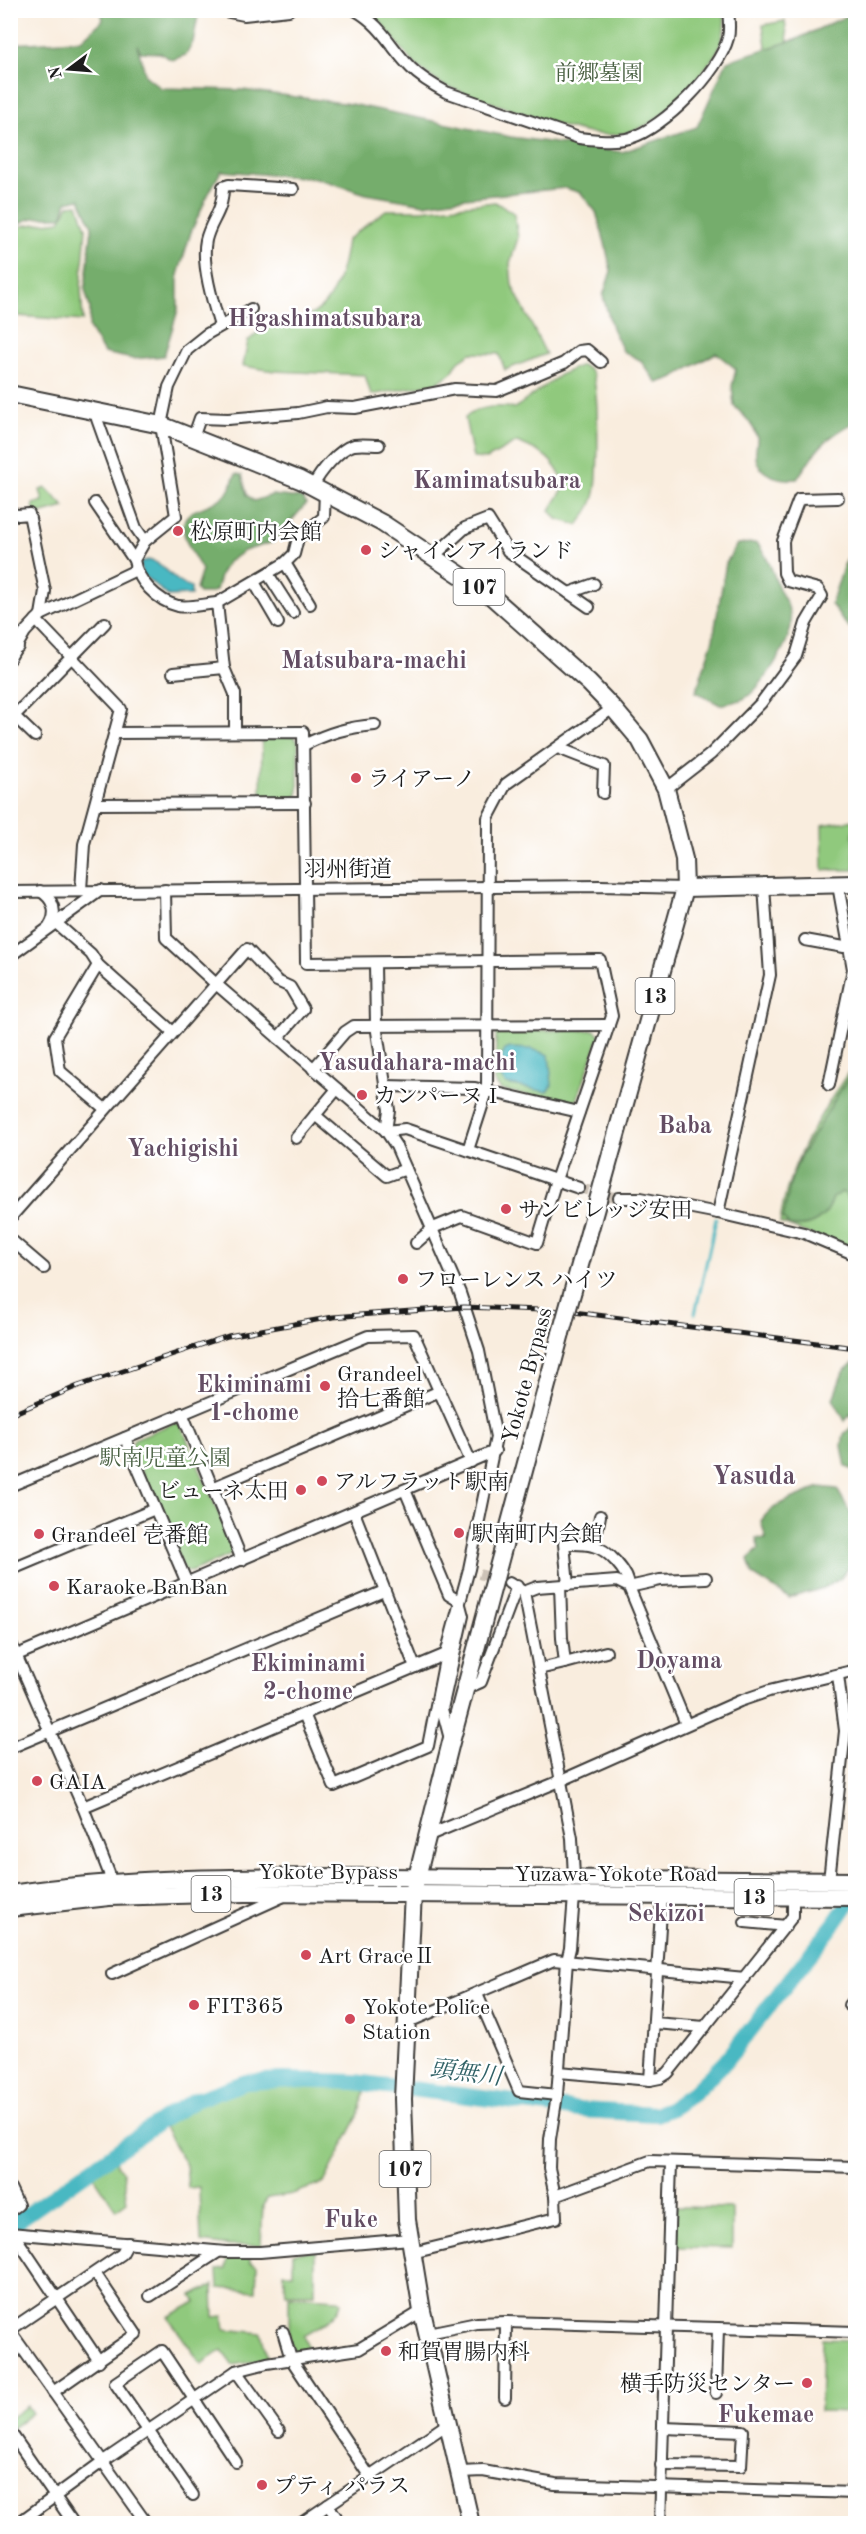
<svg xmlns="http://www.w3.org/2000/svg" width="866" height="2534" font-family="'Old Standard TT','Noto Serif JP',serif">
<rect width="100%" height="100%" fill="#fff"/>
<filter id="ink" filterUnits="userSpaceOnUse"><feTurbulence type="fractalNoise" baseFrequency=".0167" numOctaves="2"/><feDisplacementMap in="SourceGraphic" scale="12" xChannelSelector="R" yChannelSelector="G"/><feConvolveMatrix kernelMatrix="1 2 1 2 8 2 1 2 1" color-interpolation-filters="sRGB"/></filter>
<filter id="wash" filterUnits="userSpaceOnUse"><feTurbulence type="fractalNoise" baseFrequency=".008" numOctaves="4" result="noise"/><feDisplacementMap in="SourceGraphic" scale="24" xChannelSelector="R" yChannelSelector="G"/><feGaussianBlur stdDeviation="1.35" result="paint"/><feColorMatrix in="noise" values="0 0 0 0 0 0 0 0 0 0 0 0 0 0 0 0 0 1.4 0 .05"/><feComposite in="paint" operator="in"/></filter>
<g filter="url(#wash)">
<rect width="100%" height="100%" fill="#f9edde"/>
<g fill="#90c97d" stroke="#56724c" stroke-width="1.5">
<path d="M724,10C728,45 713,59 693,83C640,147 608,143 534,117C504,107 473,96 443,85C432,78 422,71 413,62C396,45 387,23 365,11Z"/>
<path d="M785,21L791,63L769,66L763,25Z"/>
<path d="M495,202L514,213L518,238L510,263L512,285L546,354L505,370L499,354L471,353L459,361L452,372L437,383L371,395L365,375L274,371L243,366L248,341L273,320C327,328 341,284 347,240L386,210H421Z"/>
<path d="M78,204L86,228L81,288L83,321L18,316V287L13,272L11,239L21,226L60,221L69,205Z"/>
<path d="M581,365C585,367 590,369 592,373C599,388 599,474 595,493C593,505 586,515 578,525L557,519L550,510L565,486C555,459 543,452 517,442L487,459L473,458L465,418C479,405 497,406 515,408L560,375Z"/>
<path d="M46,488L65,507L35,515L33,504L43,501L40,490Z"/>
<path d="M262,735L293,736L298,742V795L293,800L261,799Z"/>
<path d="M855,820L853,835L855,870H823L822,825Z"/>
<path d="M595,1030L600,1035L577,1100L572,1103L501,1090L495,1083L496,1034L500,1031Z"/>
<path d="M855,1062V1251L780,1223C787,1162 822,1112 855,1062Z"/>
<path d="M174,1423L181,1425L234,1549L231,1555L190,1572L184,1570L131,1447L134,1439Z"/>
<path d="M293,2083L358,2086L365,2089L358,2116L324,2183L292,2194L268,2198L263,2205L261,2245L230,2246L201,2242L199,2187L188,2188L186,2165L163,2126C172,2119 181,2112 191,2107C221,2091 260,2085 293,2083Z"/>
<path d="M116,2157L117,2166L123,2172L127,2202L116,2210L93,2175Z"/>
<path d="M676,2207L732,2208V2248L675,2247Z"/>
<path d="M315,2250V2294H286L284,2273H293V2253Z"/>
<path d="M250,2257V2261L257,2265L256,2291L218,2288L217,2270L226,2269L227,2259Z"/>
<path d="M213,2285L214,2317L223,2316L225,2329L261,2333L268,2359L233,2365L222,2350L201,2364L168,2317L196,2302L192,2296Z"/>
<path d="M289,2296L338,2299L341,2302C338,2318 316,2328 303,2336L310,2350L293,2352L289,2338Z"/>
<path d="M822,2339L855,2340V2412L820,2411Z"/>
<path d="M27,2406L32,2413L11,2429L10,2418Z"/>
</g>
<g fill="#74ad6c" stroke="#486444" stroke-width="1.5">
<path d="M101,11H194L198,16L193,42L186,55L172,60L160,53L141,52L137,45L146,76L161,88L243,90L351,104L511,137L622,152L697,127L727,61L797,39L855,12V422C824,438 816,450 797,479C781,481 757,475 756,456C755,449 758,443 757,437C753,423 743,415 734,406L732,386L736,369L716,353L672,378L657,383L640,360L623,351L612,328L603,296L611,271L605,243L596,212L581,193L565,188L465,198L424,204L366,194L316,178L221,171L207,197L191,232L178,275V310L164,356L133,359L104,353L89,328L90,308L85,290L92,226L80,199L67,202L62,217C41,217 24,215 10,233L11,44L81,40L103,20Z"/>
<path d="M236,474L242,475L247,495L254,501L272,495L302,498L306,504L273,542L244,551L228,562L221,573L216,590L211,593H199L196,589L202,570C195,557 173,527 189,514C197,507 215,506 226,494C232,488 231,481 236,474Z"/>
<path d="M757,543C768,559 771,566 777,584C783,600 789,601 791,622C792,641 760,691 743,699C736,702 727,703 720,705L696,692L713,639L726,563L737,544Z"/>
<path d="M855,546V633L842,620L831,604L844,565Z"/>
<path d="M855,1066V1206H852L846,1195L842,1192L833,1198C827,1219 810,1229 789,1226L783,1218L791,1180L800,1157Z"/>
<path d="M853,1363L856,1365L855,1421L850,1414L845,1421L833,1399L843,1372Z"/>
<path d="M855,1424L856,1471L846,1467L842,1446L844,1434Z"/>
<path d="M819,1487L837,1489L855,1521L854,1561L840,1579L824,1588L789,1598L753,1575L748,1559L759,1549L756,1538L766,1539L761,1521C774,1501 799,1498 819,1487Z"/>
</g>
<g fill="#4ab8c2" stroke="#336a6f" stroke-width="1.5">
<path d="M148,560C166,562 172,583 191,587V595L168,596L142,574L140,562Z"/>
<path d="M510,1048L532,1049L549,1055L552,1085L547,1092L506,1084L501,1078L502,1056L505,1050Z"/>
</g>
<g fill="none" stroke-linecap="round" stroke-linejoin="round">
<path stroke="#4ab8c2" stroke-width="3" d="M695,1314L716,1219"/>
<path stroke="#4ab8c2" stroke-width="16" d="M10,2226L166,2117L195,2100L246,2082L282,2080L355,2082L580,2110L656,2114L672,2108L693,2093L725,2062L834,1924L856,1892"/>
</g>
</g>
<g filter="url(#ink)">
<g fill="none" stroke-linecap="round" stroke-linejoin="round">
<g stroke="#cdc3b7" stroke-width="10" stroke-dasharray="10 5" stroke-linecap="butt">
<path d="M579,1188L619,1198"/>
<path d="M479,1574L499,1580"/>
</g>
<g stroke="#3d3b39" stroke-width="14">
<g id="minor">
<path d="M219,10L244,15L289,10"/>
<path d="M355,10C384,27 389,46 411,68C421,78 433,85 446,92L579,138C596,140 614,142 630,138C664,128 719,72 728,38C730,30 729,19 728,10"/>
<path d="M220,326C213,303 201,264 206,240C211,219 223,213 223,187L229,185L293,189"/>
<path d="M98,411L97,419L136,528L145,541"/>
<path d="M193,438L200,418L228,419L298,413L327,407L355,408L455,389L497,391L564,363L579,351L587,350L601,362"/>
<path d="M313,486C320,473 338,449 354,445C362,444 371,445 379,445"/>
<path d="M95,503L134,560"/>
<path d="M10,513L18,515L29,514L45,591L41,615"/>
<path d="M434,556L465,528L488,519L508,551L589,607"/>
<path d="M285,563L310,604"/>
<path d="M268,574L293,613"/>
<path d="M254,582L278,623"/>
<path d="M569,593L594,584"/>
<path d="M217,603L285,563L294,554L298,538L324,517L325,492"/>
<path d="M36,620L121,709L84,844L81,890"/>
<path d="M10,634L18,647"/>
<path d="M10,658L25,632L41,615L136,570"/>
<path d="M173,673L224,668"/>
<path d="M10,712L35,736"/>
<path d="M14,716L105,623"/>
<path d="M235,732V694L224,668L217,603C205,604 190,608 178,606C157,601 137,580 134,560L145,541L176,516L161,425L169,387L187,350L207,334L251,309"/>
<path d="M115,733L303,732L306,963L600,960L612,1016L556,1180L537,1243L462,1216L433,1228L416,1243"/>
<path d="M304,745C328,733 348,727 375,725"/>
<path d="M558,748L604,766L603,793"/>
<path d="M666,789L711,754L761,703L796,656L806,623L822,596L818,589L788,581L784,573L783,541L799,499L838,498"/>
<path d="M97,804L305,803"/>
<path d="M165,890L166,938L216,984L386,1131L396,1146L460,1293L479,1351L496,1437L469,1569L446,1654L428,1746L334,1786L304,1714"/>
<path d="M40,891C54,899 58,913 49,927"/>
<path d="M10,892L600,886L685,888"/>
<path d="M56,923L91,954L98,965L173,1032"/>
<path d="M805,940L844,947L850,945"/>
<path d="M10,956L101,890"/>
<path d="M375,964L376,1025L389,1110L386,1131"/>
<path d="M98,965L55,1037L60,1071L105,1109"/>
<path d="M313,1069L345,1032L354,1026L609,1025"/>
<path d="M829,1085L853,969L838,885"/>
<path d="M385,1086L475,1088L579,1112"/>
<path d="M315,1115L387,1176L406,1169"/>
<path d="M386,1131L405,1129L579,1188"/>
<path d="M296,1138L337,1089"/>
<path d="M468,1150L487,1091L488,818L506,784L613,708"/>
<path d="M619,1198H641L718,1213L804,1233L856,1255"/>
<path d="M718,1213L770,975L764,886"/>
<path d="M10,1218L247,949L277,981L290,987L303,1009L278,1038"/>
<path d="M10,1239L44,1268"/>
<path d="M182,1413L242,1560"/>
<path d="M125,1438L187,1583"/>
<path d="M10,1486L368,1336L414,1335L471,1462"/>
<path d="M212,1488L440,1391"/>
<path d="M405,1490L449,1595L459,1601L463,1616L442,1709L450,1739"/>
<path d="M354,1512L415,1667"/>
<path d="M594,1546L600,1516"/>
<path d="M10,1570L155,1509"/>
<path d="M509,1583L524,1592L572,1838L574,1877"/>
<path d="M568,1585L564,1544C573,1544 584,1543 593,1546C607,1549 629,1572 629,1587L660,1580L706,1578"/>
<path d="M524,1592L537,1587L617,1581L629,1587L686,1724"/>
<path d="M10,1641L83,1807L109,1873L110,1882"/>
<path d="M10,1658L495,1451"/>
<path d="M565,1663L606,1652"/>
<path d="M539,1669L565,1663L562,1638L560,1586"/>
<path d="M465,1689L481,1682L517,1586"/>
<path d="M10,1748L384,1591"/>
<path d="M83,1807L446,1654"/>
<path d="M427,1836L560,1781L740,1701L769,1691L856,1670"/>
<path d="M829,1881L845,1731L838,1675"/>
<path d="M745,1922L786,1926"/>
<path d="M112,1974L284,1896"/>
<path d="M477,1994L519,2091L557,2095"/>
<path d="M849,2005H856"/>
<path d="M406,2023L554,1960L745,1978"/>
<path d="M654,2023L705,2027"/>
<path d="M559,2072L650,2080L660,2078L668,2073L793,1916V1898"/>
<path d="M650,2080L662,1896"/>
<path d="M10,2188L18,2205L10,2211"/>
<path d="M555,2196L650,2161L856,2167"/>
<path d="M10,2233L226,2252H260L410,2239"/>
<path d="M13,2233L99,2361"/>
<path d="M412,2253L556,2218L555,2196L549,2168L550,2139L557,2095L567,1961L570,1948L574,1896"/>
<path d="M150,2296L218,2252"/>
<path d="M10,2330L122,2254L128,2243"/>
<path d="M10,2331L147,2524"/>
<path d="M283,2332L291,2359L370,2477"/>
<path d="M428,2333L477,2323L506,2322L856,2332"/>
<path d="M236,2371L279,2431"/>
<path d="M53,2392L136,2334L95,2273"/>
<path d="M716,2393L718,2328"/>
<path d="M505,2398L506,2322"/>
<path d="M11,2433L74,2524"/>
<path d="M661,2465L741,2466L743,2431L663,2428"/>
<path d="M460,2472L483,2471L555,2484L856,2493"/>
<path d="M193,2495L115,2383L162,2351L236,2462"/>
<path d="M328,2505L341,2524"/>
<path d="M17,2524L102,2462L236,2371L267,2363L359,2349L422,2311"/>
<path d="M300,2524L449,2423"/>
<path d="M660,2524L671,2163"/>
</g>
</g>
<g stroke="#3d3b39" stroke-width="20">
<g id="highway">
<path d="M10,394L161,425L300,480L382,523L489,594L589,683L613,708L640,740L666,789L684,859L685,888L573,1290"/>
<path d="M685,888L856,884"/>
<path d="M10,1894C134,1876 258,1877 383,1877C540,1877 698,1879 856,1881"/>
<path d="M10,1908L109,1897L245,1893L856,1897"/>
<path d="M471,2524L422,2311L407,2220L403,2099L413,1893L451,1742L561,1333"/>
</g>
</g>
<use href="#minor" stroke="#fff" stroke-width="10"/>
<use href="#highway" stroke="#fff" stroke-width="16"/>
<g stroke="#1c1c1c" stroke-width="5">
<path id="rail" d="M10,1415L78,1386L228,1336L333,1317L464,1307L566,1311L856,1348"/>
</g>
<use href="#rail" stroke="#fff" stroke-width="3" stroke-dasharray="9" stroke-linecap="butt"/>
<g stroke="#3d3b39" stroke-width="20" stroke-linecap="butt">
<path id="highway-bridge" d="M561,1333L573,1290"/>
</g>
<use href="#highway-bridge" stroke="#fff" stroke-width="16"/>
</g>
</g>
<g fill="#d1495b" stroke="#fff" stroke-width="2">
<circle cx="178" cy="531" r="6"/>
<circle cx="366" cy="550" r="6"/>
<circle cx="356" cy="778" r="6"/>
<circle cx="362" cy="1095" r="6"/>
<circle cx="506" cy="1209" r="6"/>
<circle cx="403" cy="1279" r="6"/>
<circle cx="325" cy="1386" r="6"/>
<circle cx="322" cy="1481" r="6"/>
<circle cx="301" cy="1490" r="6"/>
<circle cx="459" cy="1533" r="6"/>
<circle cx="39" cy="1534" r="6"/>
<circle cx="54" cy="1586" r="6"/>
<circle cx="37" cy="1781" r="6"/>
<circle cx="306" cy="1955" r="6"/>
<circle cx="194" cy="2005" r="6"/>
<circle cx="350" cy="2019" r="6"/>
<circle cx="386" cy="2351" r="6"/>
<circle cx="807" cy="2383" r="6"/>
<circle cx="262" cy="2485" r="6"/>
</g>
<g text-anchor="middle" stroke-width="5" stroke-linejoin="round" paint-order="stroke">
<g fill="#fff" stroke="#606060" stroke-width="1.5">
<rect x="453.5" y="569" width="51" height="36" rx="4.5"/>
<rect x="635.5" y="978" width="39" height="36" rx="4.5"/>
<rect x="191.5" y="1876" width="39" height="36" rx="4.5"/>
<rect x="734.5" y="1879" width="39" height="36" rx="4.5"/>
<rect x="379.5" y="2151" width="51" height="36" rx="4.5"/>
</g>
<g font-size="21" font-weight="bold" fill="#1c1c1c">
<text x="479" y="594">107</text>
<text x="655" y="1003">13</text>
<text x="211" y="1901">13</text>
<text x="754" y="1904">13</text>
<text x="405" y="2176">107</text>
</g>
<g font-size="22" fill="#4a6143" stroke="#fff">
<text x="599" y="80">前郷墓園</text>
<text x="165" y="1465">駅南児童公園</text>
</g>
<g font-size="22" fill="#1c1c1c" stroke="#fff" text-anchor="start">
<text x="190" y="539">松原町内会館</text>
<text x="378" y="558">シャインアイランド</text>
<text x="368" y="786">ライアーノ</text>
<text x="374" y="1103">カンパーヌ I</text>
<text x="518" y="1217">サンビレッジ安田</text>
<text x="415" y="1287">フローレンス ハイツ</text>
<text x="337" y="1381">Grandeel<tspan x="337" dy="25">拾七番館</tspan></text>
<text x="334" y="1489">アルフラット駅南</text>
<text x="289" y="1498" text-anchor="end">ビューネ太田</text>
<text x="471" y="1541">駅南町内会館</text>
<text x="51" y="1542">Grandeel 壱番館</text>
<text x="66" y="1594">Karaoke BanBan</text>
<text x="49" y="1789">GAIA</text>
<text x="318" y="1963">Art GraceⅡ</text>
<text x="206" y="2013">FIT365</text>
<text x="362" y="2014">Yokote Police<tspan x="362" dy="25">Station</tspan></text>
<text x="398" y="2359">和賀胃腸内科</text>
<text x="795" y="2391" text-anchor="end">横手防災センター</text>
<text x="274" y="2493">プティ パラス</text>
</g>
<g font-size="22" fill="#1c1c1c" stroke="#fff">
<text x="348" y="876">羽州街道</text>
<text transform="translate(526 1375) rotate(-75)" y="8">Yokote Bypass</text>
<text x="328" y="1879">Yokote Bypass</text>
<text x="616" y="1881">Yuzawa-Yokote Road</text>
</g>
<g font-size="24" font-weight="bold" fill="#634d63" stroke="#fff">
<text x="325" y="326">Higashimatsubara</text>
<text x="497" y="488">Kamimatsubara</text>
<text x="374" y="668">Matsubara-machi</text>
<text x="417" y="1070">Yasudahara-machi</text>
<text x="685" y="1133">Baba</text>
<text x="183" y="1156">Yachigishi</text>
<text x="254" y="1392">Ekiminami<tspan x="254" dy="28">1-chome</tspan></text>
<text x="679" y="1668">Doyama</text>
<text x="308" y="1671">Ekiminami<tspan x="308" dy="28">2-chome</tspan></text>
<text x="666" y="1921">Sekizoi</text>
<text x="351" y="2227">Fuke</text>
<text x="766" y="2422">Fukemae</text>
</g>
<g font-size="24" font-style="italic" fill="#316267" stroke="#fff">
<text transform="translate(466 2072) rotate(7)" y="8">頭無川</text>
</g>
<g font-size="26" font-weight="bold" fill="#634d63" stroke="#fff">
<text x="754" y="1484">Yasuda</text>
</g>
</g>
<rect width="866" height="2534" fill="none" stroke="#fff" stroke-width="36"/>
<g transform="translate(69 69) rotate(254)" stroke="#ffffff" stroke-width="4.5" paint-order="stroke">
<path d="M0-4.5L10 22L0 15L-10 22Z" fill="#1c1c1c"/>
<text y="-9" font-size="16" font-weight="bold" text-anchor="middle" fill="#1c1c1c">N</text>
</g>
</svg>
